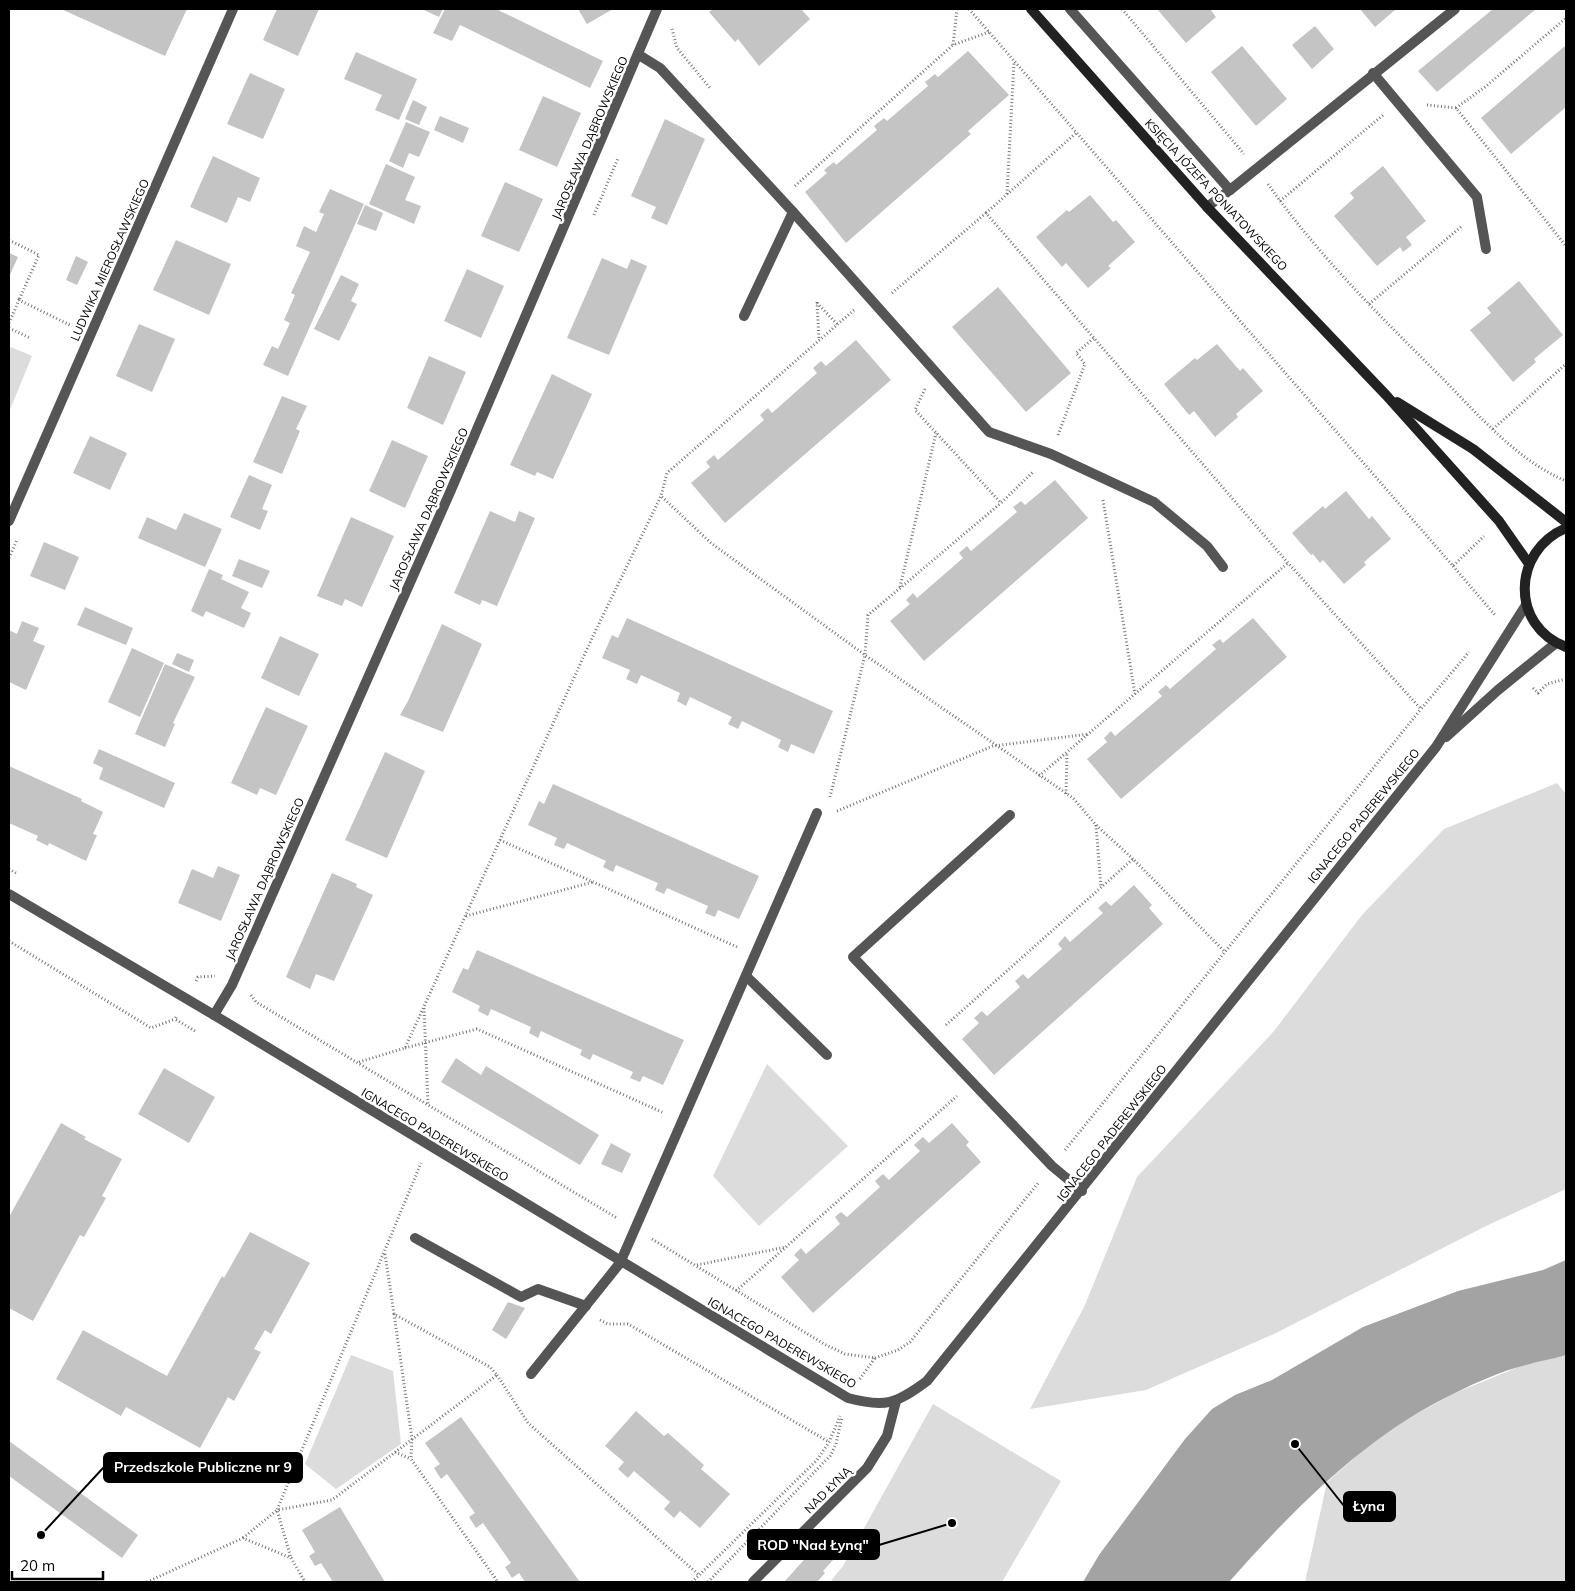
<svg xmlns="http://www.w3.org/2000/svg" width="1575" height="1591" font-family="Mulish,sans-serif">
<rect width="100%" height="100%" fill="#fff"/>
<g fill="#dcdcdc">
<path d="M11,347L32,356L9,412V352Z"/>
<path d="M1557,783L1566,794V1189L1486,1226L1276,1333L1146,1390L1030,1409L1085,1305L1137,1177L1274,1031L1362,915L1444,829Z"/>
<path d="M767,1064L848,1146L759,1226L713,1176Z"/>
<path d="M351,1355L393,1371L401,1444L336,1489L305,1464Z"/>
<path d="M1566,1355V1582H1305L1327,1482L1367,1447L1407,1419L1455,1393L1526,1364Z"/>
<path d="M933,1404L1061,1481L1002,1582H830L843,1566Z"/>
</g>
<path fill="#a3a3a3" d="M1566,1260V1355C1553,1359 1539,1361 1526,1365C1502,1371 1477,1382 1455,1393C1365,1436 1294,1509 1229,1582H1083L1099,1555L1185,1439L1212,1409L1235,1395L1272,1380L1363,1327L1458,1291L1543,1270Z"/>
<g fill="#c4c4c4">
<path d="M61,9H187L165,56Z"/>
<path d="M277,9H319L298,56L263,40Z"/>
<path d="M425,9H443L439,17L424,10Z"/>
<path d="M445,9H496L603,61L590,88L460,25L452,41L433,33Z"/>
<path d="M578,9H613L587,24Z"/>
<path d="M713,9H801L810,19L759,66L738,39L735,42L709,12Z"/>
<path d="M1157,9H1210L1216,17L1186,43Z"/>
<path d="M1360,9H1394L1395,10L1375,27Z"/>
<path d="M1493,9H1536L1437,92L1418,71Z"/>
<path d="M1315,26L1334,49L1312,69L1292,45Z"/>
<path d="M1566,45V107L1511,154L1481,118Z"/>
<path d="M1242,46L1287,99L1256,126L1211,72Z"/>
<path d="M968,51L1009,95L968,131L971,134L846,243L805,192L827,173L824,170L834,162L836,165L877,130L874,126L884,118L887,121L928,86L925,82L935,74L938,77Z"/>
<path d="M356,52L417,79L399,120L375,110L382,95L344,79Z"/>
<path d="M250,73L285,89L263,139L227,124Z"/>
<path d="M543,96L581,113L557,167L519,150Z"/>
<path d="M413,100L427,107L419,125L405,119Z"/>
<path d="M440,116L469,128L463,143L434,130Z"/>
<path d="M665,119L705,139L667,225L651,218L656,207L631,196Z"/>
<path d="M406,122L430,132L419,157L409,153L403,168L389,161Z"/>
<path d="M213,156L260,178L250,202L238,197L227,223L190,207Z"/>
<path d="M386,164L415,177L405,200L421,206L414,224L369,204Z"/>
<path d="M1383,166L1426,221L1406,237L1412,245L1403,252L1400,247L1377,266L1334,216L1354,198L1350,193Z"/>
<path d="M505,182L543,199L519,252L481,236Z"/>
<path d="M330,189L364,204L288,376L263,365L272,346L278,349L290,323L284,320L295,295L291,293L310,252L296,246L304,226L316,232L324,214L319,212Z"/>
<path d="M1090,195L1113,222L1116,220L1135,242L1108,266L1111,268L1088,288L1066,263L1062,267L1036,237L1067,210L1069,212Z"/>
<path d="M365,205L383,213L376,231L357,224Z"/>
<path d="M176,240L231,264L209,315L153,290Z"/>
<path d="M9,253L18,257L9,277Z"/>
<path d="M76,256L88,262L77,285L66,280Z"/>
<path d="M602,258L627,269L631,259L647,266L609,355L567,338Z"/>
<path d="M467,269L504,286L481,338L444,321Z"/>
<path d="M341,275L359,284L351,301L357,304L339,341L314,329Z"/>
<path d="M1519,281L1563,335L1534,359L1536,362L1513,382L1470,330L1491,313L1487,308Z"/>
<path d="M998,287L1071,373L1026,412L952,327Z"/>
<path d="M139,324L175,339L152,392L116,376Z"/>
<path d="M856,340L891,380L725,523L691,483L710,467L706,462L714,455L718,460L764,420L760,415L768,408L772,413L817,373L813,368L821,361L826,366Z"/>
<path d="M1217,344L1240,371L1243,368L1263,391L1236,414L1238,417L1215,437L1194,411L1189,415L1164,384L1195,358L1197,360Z"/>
<path d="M429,356L466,372L443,425L407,408Z"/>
<path d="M552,374L592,394L553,479L537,472L535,476L510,465Z"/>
<path d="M282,396L307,406L296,429L300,431L282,474L253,462Z"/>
<path d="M90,436L127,453L110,490L73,473Z"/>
<path d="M392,440L428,456L405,508L369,491Z"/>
<path d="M249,475L272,485L262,509L268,511L260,530L230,517Z"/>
<path d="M1055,480L1088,518L924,661L890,621L910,604L906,600L913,593L917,598L963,558L959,553L967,546L971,551L1017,512L1013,507L1021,501L1025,505Z"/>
<path d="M1346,491L1369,519L1372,516L1391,539L1364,562L1366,565L1344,584L1323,560L1320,563L1313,554L1311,555L1292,533L1323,506L1325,509Z"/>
<path d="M490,511L515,522L519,511L535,518L497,606L482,600L480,605L454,593Z"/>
<path d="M184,513L222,529L205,567L138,538L147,517L176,530Z"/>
<path d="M351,517L394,536L362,607L345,599L342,606L317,596Z"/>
<path d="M44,542L79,557L65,590L30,576Z"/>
<path d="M239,559L270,571L262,588L232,576Z"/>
<path d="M209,569L223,575L221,579L249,592L241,608L251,613L244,628L206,611L203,617L191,611Z"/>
<path d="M85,607L133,628L126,645L77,625Z"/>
<path d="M627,618L833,711L814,754L791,744L788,752L778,747L781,740L742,721L738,729L728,724L732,717L690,697L686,706L677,701L680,693L641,675L637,684L626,679L630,670L602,658L612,635L618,638Z"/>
<path d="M1253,618L1287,657L1121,799L1087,759L1107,742L1104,738L1111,731L1115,736L1162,696L1158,692L1166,685L1170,689L1216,649L1212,645L1220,639L1223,643Z"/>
<path d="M22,621L39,628L33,641L45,646L26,690L9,682V630L17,634Z"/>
<path d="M442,624L482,644L443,732L400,715L408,701Z"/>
<path d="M280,636L319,654L299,696L261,678Z"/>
<path d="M132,648L164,663L140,717L108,702Z"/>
<path d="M177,653L194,660L189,672L172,664Z"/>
<path d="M165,664L195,677L173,723L175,724L165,747L135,734Z"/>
<path d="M266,707L308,726L276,795L260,788L257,795L231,783Z"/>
<path d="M99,749L175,783L164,808L99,779L103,768L93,763Z"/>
<path d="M385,752L425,771L387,858L345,840Z"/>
<path d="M9,766L82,799L81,801L103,812L93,834L97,835L86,861L49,843L48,846L36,840L38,836L9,823Z"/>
<path d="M553,784L759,876L739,919L718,910L715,917L705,913L708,906L667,888L664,894L655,890L658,883L616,865L613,872L603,867L606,861L567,843L564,849L554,845L557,838L528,825L539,801L544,804Z"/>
<path d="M218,866L240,875L221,921L178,903L192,869L213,878Z"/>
<path d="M332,873L357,884L356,887L373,895L334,981L316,974L310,989L286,977Z"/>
<path d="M1134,885L1152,905L1149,908L1163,924L994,1075L962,1039L979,1023L974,1018L982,1011L987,1016L1020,987L1015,981L1023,974L1028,979L1062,949L1058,944L1065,936L1070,942L1103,913L1098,908L1106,901L1111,906Z"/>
<path d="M477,950L684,1040L663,1085L643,1076L640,1082L630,1078L633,1072L593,1054L590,1060L580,1055L582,1050L541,1031L538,1038L529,1033L531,1027L491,1009L488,1016L478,1011L480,1006L452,992L463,968L468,970Z"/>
<path d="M456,1058L481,1075L486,1066L599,1135L580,1165L441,1082Z"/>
<path d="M164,1068L215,1097L189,1143L138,1114Z"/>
<path d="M61,1123L86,1137L84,1139L122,1159L102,1196L106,1198L84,1237L80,1235L33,1321L9,1308V1217Z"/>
<path d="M952,1123L969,1142L966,1145L981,1162L813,1313L781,1277L799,1260L794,1255L801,1248L806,1254L840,1224L835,1217L841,1212L847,1217L880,1187L875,1181L883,1174L889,1180L920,1151L914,1145L923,1137L929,1143Z"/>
<path d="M611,1143L631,1154L622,1173L601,1164Z"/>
<path d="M250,1232L310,1263L271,1334L265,1330L254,1349L261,1352L234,1401L228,1397L200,1448L126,1407L121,1416L56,1379L83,1330L167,1376L222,1276L224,1278Z"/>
<path d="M508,1302L525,1308L506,1339L492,1330Z"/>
<path d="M636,1411L664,1436L668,1433L704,1465L701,1469L730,1494L700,1528L680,1511L674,1518L664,1509L670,1502L634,1471L628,1478L618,1469L624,1462L605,1446Z"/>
<path d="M461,1417L580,1582H525L519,1573L512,1578L505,1567L511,1563L483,1523L476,1528L469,1517L475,1513L447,1474L441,1479L434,1468L440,1464L425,1443Z"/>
<path d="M9,1441L138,1535L122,1558L9,1476Z"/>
<path d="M340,1507L385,1582H333L321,1563L315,1566L309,1556L315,1552L302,1530Z"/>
<path d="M822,1540L830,1546L825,1551L834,1559L823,1571L825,1573L817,1582H784Z"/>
</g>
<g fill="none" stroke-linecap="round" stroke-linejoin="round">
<g stroke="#777" stroke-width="3" stroke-dasharray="1 2.5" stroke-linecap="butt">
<path d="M957,9L953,45L989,32"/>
<path d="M969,9L1453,566L1484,536"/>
<path d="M1122,9L1244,154"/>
<path d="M672,29L677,48L710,88"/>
<path d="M1427,105L1456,108L1566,246"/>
<path d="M1456,108L1485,87L1566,18"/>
<path d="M1268,184C1317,254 1379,315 1440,376C1478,414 1516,460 1566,481"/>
<path d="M795,186L953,45"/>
<path d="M1007,194L1014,62"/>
<path d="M1280,201L1383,115"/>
<path d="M986,213L1076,133"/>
<path d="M594,215L618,158"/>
<path d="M9,240L39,255L19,300"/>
<path d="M892,293L986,213L1288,563L1421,709L1469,652"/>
<path d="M817,302L819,340"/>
<path d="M817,303L838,325"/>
<path d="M1369,304L1462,226"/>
<path d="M854,310L667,473L661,496L711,543L865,655L1073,798L1096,825L1133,859"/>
<path d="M9,323L19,300L72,326"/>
<path d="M9,328L30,338"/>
<path d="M925,389L915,410L1001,503L1034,471"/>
<path d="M1493,429L1566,364"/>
<path d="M1058,435L1085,364L1076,353L1094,338"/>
<path d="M1103,500L1135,694"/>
<path d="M9,558L17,540"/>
<path d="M1453,566L1495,615"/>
<path d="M900,587L936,433"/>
<path d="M1533,688L1538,693L1547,684L1566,679"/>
<path d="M1039,776L1288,563"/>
<path d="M1066,794L1067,753"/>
<path d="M830,797L865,655L868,615L1001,503"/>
<path d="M837,811L993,746L1089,734"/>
<path d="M1096,825L1101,888"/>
<path d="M500,840L737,947"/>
<path d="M9,869L16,873"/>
<path d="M466,916L593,882"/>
<path d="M9,941L151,1028L175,1019"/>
<path d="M196,981L198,977L215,976"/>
<path d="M251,995L256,1002L617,1218"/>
<path d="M424,1008L428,1104"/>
<path d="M176,1017L175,1019L195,1031"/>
<path d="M946,1025L1133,859L1224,951"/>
<path d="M405,1048L477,1029L664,1113"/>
<path d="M359,1062L405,1048L593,636L661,496"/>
<path d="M1065,1150L1421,709"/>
<path d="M652,1239L824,1344L845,1354L875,1358L859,1380"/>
<path d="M385,1254L394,1314L490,1367L497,1375L332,1500L277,1510L421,1163"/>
<path d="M697,1265L786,1247"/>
<path d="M736,1291L957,1096"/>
<path d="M394,1314L412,1439L411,1459L498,1582"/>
<path d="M600,1320L608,1324H628L829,1442"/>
<path d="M875,1358L898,1350L910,1342L1039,1182"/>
<path d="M497,1375L528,1423L699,1575"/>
<path d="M395,1452L411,1459"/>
<path d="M243,1538L277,1510L291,1558"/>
<path d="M147,1582L243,1538L291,1558L305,1582"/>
<path d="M692,1582L817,1460L829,1442L840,1416"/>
<path d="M708,1582L830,1456L836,1444L842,1417"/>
</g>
<g stroke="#555" stroke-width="10">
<path d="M639,55L660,68L793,212L989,432L1051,454L1154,502L1207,546L1223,567"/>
<path d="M1373,73L1477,197L1486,249"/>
<path d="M1230,190L1455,9"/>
<path d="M744,316L793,212"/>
<path d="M1010,815L853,957L1052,1166L1082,1191"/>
<path d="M746,976L827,1055"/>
<path d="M415,1238L521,1297L538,1289L586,1306"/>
<path d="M531,1374L620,1263L817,813"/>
</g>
<g stroke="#555" stroke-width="10">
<path d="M1070,9L1230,190L1207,207"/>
<path d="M9,521L233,9"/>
<path d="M1446,737L1498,690L1556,643"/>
<path d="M9,894L214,1015L848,1398C885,1408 896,1404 927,1381L1436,747L1526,605"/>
<path d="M214,1015L232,985L451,490L657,9"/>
<path d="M753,1582L867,1468L887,1436L896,1401"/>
</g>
<g stroke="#222" stroke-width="10">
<path d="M1031,9L1207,207L1386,395L1499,521L1529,564"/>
<path d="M1397,402L1473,449L1566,522"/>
<path d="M1566,528C1512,551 1510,626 1566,647"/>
</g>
</g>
<g text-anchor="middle" stroke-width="5" stroke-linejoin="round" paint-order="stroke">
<g font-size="12" fill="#000" stroke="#fff">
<text transform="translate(590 138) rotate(-67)" y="4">JAROSŁAWA DĄBROWSKIEGO</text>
<text transform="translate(1216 195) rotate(47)" y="4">KSIĘCIA JÓZEFA PONIATOWSKIEGO</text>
<text transform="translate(110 260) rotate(-66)" y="4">LUDWIKA MIEROSŁAWSKIEGO</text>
<text transform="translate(429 509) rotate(-66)" y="4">JAROSŁAWA DĄBROWSKIEGO</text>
<text transform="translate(1364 816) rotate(-51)" y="4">IGNACEGO PADEREWSKIEGO</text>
<text transform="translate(265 879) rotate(-66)" y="4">JAROSŁAWA DĄBROWSKIEGO</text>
<text transform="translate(1112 1133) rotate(-52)" y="4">IGNACEGO PADEREWSKIEGO</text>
<text transform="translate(435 1135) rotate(31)" y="4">IGNACEGO PADEREWSKIEGO</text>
<text transform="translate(782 1343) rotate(30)" y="4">IGNACEGO PADEREWSKIEGO</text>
<text transform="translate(828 1490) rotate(-45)" y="4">NAD ŁYNĄ</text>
</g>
</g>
<path fill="none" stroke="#000" stroke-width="2" d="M41 1535L104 1467M1295 1444L1344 1506M952 1523L879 1545"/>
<g fill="#000" stroke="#fff" stroke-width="2">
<circle cx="41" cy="1535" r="5"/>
<circle cx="1295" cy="1444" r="5"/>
<circle cx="952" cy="1523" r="5"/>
</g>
<g fill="#000" stroke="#000" stroke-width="2">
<rect x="104" y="1453" width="198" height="29" rx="5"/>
<rect x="1344" y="1492" width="51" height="29" rx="5"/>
<rect x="748" y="1530" width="131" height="29" rx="5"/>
</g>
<g font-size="14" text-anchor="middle" font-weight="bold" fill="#fff">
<text x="203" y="1472">Przedszkole Publiczne nr 9</text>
<text x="1369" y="1511">Łyna</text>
<text x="813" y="1550">ROD "Nad Łyną"</text>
</g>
<rect width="1575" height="1591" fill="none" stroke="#000000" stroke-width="20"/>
<path d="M12 1571v8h91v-8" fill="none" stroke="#000000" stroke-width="2.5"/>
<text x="20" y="1571" font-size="15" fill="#000000" stroke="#ffffff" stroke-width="4" paint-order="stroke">20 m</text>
</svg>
